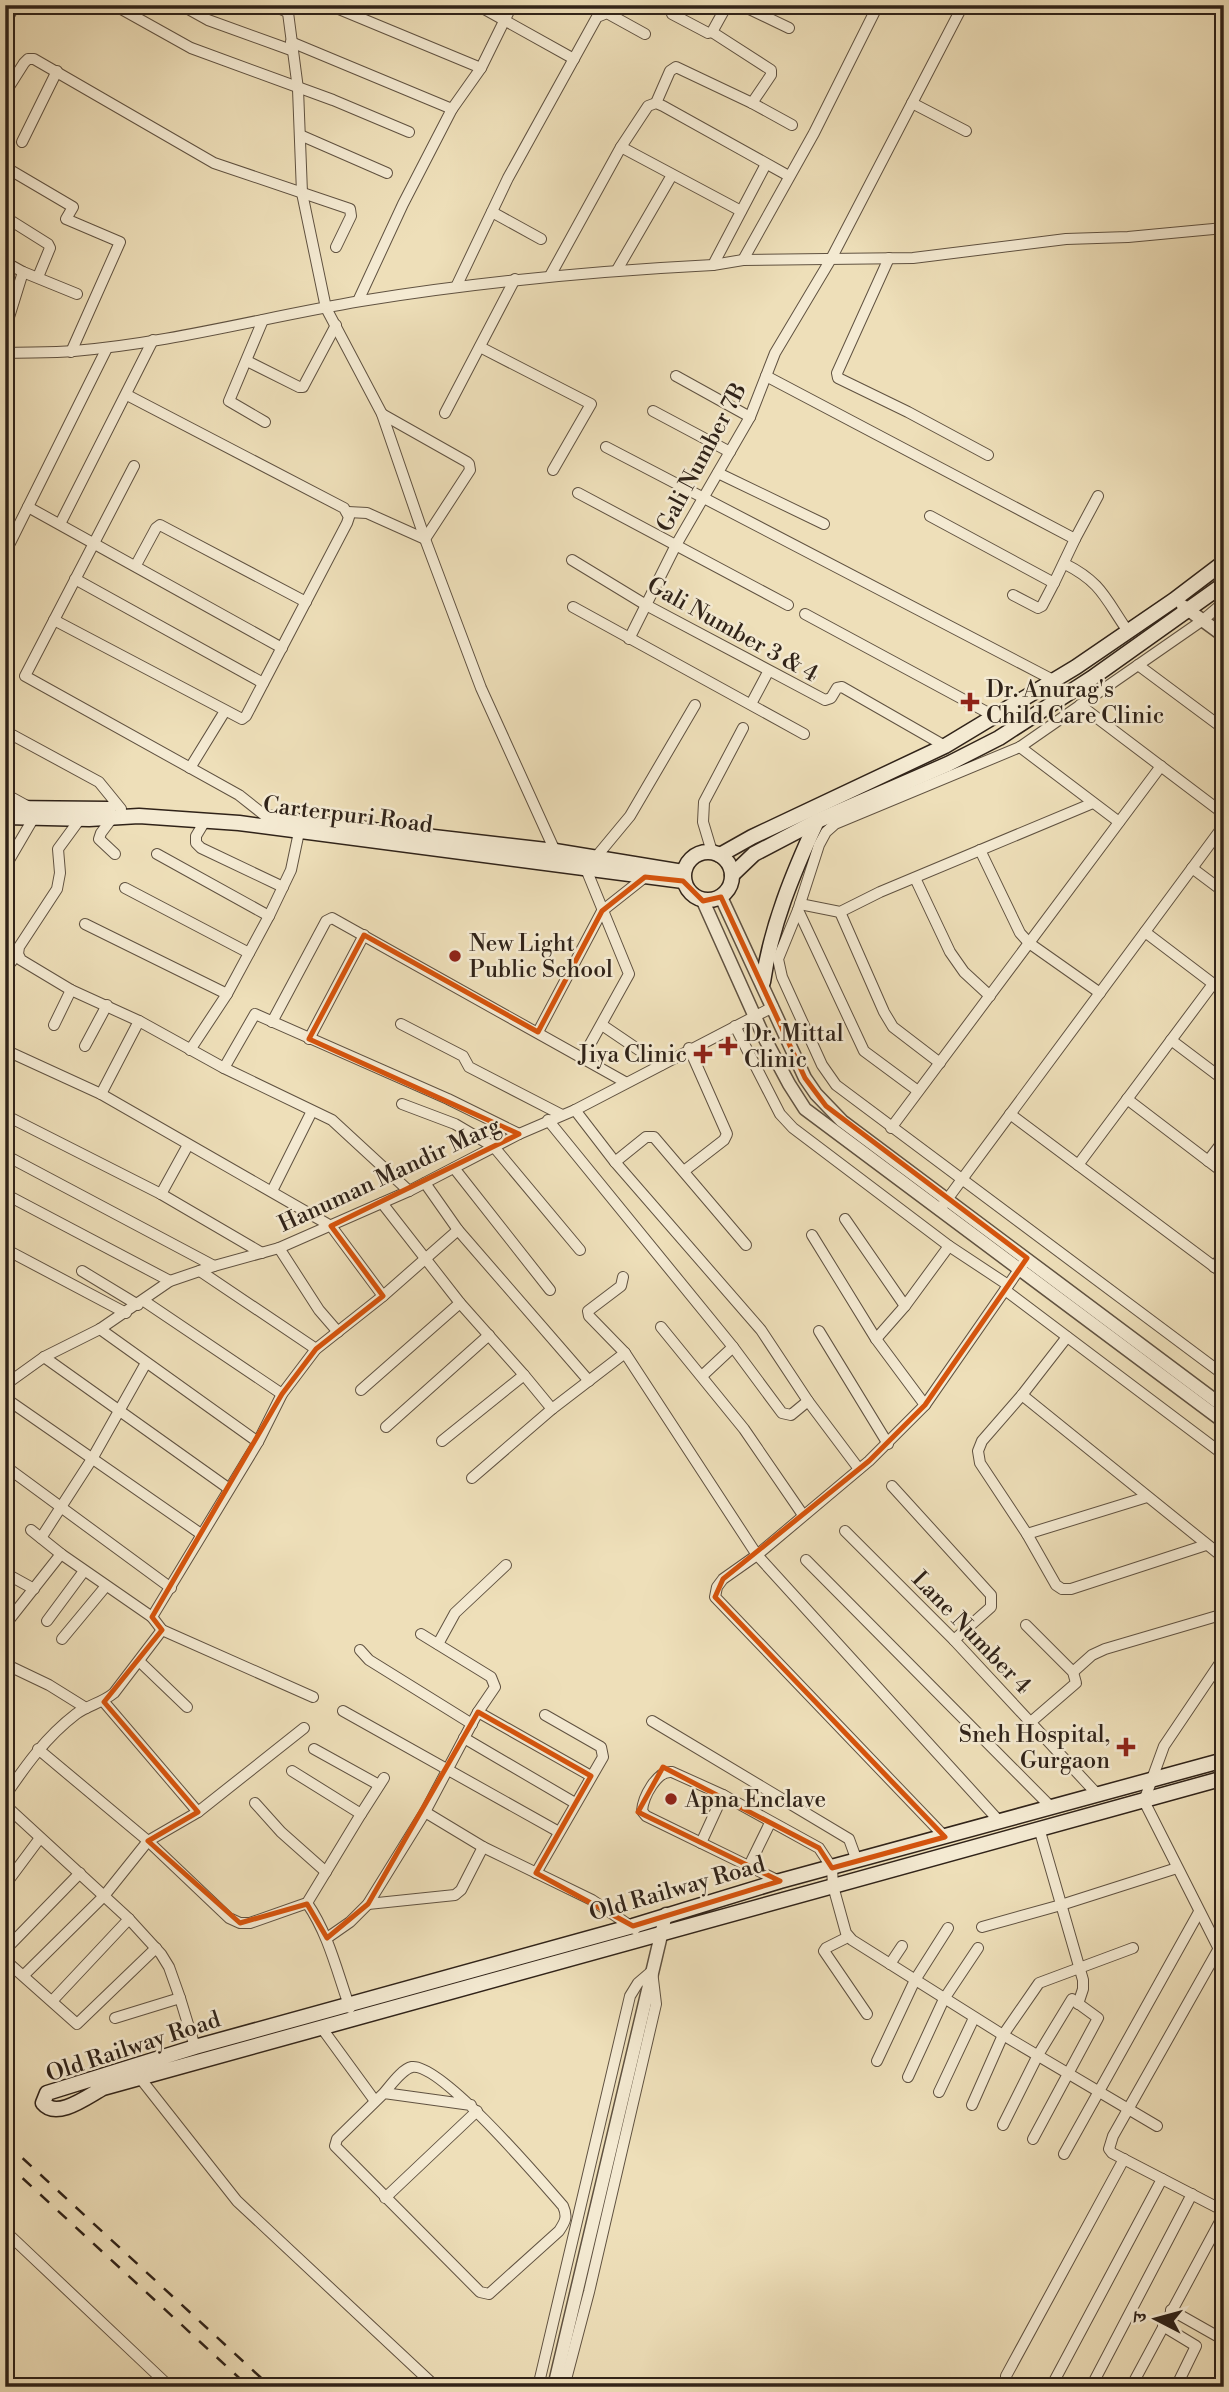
<svg xmlns="http://www.w3.org/2000/svg" width="1229" height="2392" font-family="'Libre Bodoni','Noto Serif Devanagari',serif">
<rect width="100%" height="100%" fill="#eedfb9"/>
<filter id="stains"><feTurbulence type="fractalNoise" baseFrequency=".00286" numOctaves="4"/><feColorMatrix values="0 0 0 0 .2 0 0 0 0 .09 0 0 0 0 .02 0 0 0 .5 -.17"/></filter>
<radialGradient id="worn" r=".72"><stop offset=".6" stop-color="#630" stop-opacity="0"/><stop offset="1" stop-color="#630" stop-opacity=".3"/></radialGradient>
<g fill="none" stroke-linecap="round" stroke-linejoin="round">
<g stroke="#605241" stroke-width="12">
<g id="minor">
<path d="M114,5L191,48L333,100L409,132"/>
<path d="M181,5L208,20L291,50"/>
<path d="M270,5L288,12"/>
<path d="M287,5L298,89L302,193L326,308L382,414L425,539L481,688L555,851"/>
<path d="M329,5L481,68"/>
<path d="M477,5L574,59"/>
<path d="M741,5L789,28"/>
<path d="M672,14L708,33L712,32L727,5"/>
<path d="M5,23L15,5"/>
<path d="M712,32L771,70V75L752,103"/>
<path d="M291,42L452,109L403,204L358,301"/>
<path d="M5,93L24,63L28,59H34L214,163L350,209L351,216L336,247"/>
<path d="M656,103L670,71L676,67L752,103L792,125"/>
<path d="M912,103L966,131"/>
<path d="M452,109L481,68L512,5"/>
<path d="M300,135L387,173"/>
<path d="M22,142L57,71"/>
<path d="M621,147L741,211"/>
<path d="M5,167L73,207L66,219L120,242L71,352"/>
<path d="M492,212L541,239"/>
<path d="M5,217L48,244L50,248L38,277"/>
<path d="M889,258L837,373L838,378L908,412L988,455"/>
<path d="M743,260L814,133L878,5"/>
<path d="M5,262L23,272L77,294"/>
<path d="M713,265L766,164"/>
<path d="M617,270L672,175"/>
<path d="M550,276L621,147L648,106L656,103L663,106L787,175"/>
<path d="M456,287L508,178L597,17L607,13L645,34"/>
<path d="M263,320L229,401L265,422"/>
<path d="M5,330L23,272"/>
<path d="M480,347L591,404L553,470"/>
<path d="M5,353C28,352 51,353 74,351C171,343 265,317 361,301C477,282 595,271 713,265L743,260L913,258L1066,239L1128,237L1224,228"/>
<path d="M247,361L299,387H303L336,325"/>
<path d="M676,376L750,417"/>
<path d="M766,376L1075,539L1098,496"/>
<path d="M653,411L730,452"/>
<path d="M445,413L515,279"/>
<path d="M606,447L1053,680"/>
<path d="M134,466L25,676L239,795L268,818"/>
<path d="M718,473L824,524"/>
<path d="M578,493L788,605"/>
<path d="M28,507L282,648"/>
<path d="M348,512L367,513L425,539L470,470L469,464L467,462L382,414"/>
<path d="M930,516L1054,583L1075,539"/>
<path d="M60,524L153,340"/>
<path d="M5,553L107,348"/>
<path d="M572,560L646,605L825,700L831,698L837,688L842,687L945,746"/>
<path d="M1065,564C1101,582 1105,598 1127,630"/>
<path d="M136,565L156,528L160,525L306,602"/>
<path d="M75,579L263,683"/>
<path d="M1013,595L1038,608L1042,606L1054,583"/>
<path d="M1224,602L1203,620L1020,747L835,824L826,832L819,845L798,910L778,959L782,977L822,1065L836,1085L1224,1375"/>
<path d="M573,607L804,734"/>
<path d="M805,614L994,716"/>
<path d="M54,620L242,719L246,716L347,523L349,517L344,508L127,395"/>
<path d="M629,639L676,545L750,417L775,353L831,259L963,5"/>
<path d="M1138,665L1224,729"/>
<path d="M751,704L768,672"/>
<path d="M1080,705L1224,814"/>
<path d="M5,731L99,782L121,809"/>
<path d="M1020,747L1119,822"/>
<path d="M190,768L225,711"/>
<path d="M5,794L27,806"/>
<path d="M113,817L101,833L99,839L115,854"/>
<path d="M80,819L58,849L60,873L57,889L19,947L18,954L21,960L71,990L139,1021L224,1068L332,1120L409,1191"/>
<path d="M205,821L196,836V843L201,848L283,887"/>
<path d="M980,850L1020,933L1029,943L1100,993"/>
<path d="M712,852L703,822L704,802L743,728"/>
<path d="M157,854L269,916"/>
<path d="M596,857L630,816L695,705"/>
<path d="M5,867L33,819"/>
<path d="M1192,868L1224,892"/>
<path d="M915,878L950,952L964,972L990,996"/>
<path d="M125,888L249,953"/>
<path d="M800,904L840,912L880,892L1093,803"/>
<path d="M798,910L864,1051L918,1091"/>
<path d="M840,912L884,1012L893,1027L940,1063"/>
<path d="M85,924L227,994"/>
<path d="M1145,932L1224,992"/>
<path d="M5,969L18,954"/>
<path d="M272,1022L326,921L332,918L625,1082"/>
<path d="M401,1024L463,1056L469,1067L562,1115"/>
<path d="M54,1025L71,990"/>
<path d="M602,1025L661,1065"/>
<path d="M735,1026L780,1114L793,1128L949,1246L1008,1285"/>
<path d="M538,1032L602,911L645,877"/>
<path d="M309,1039L364,935"/>
<path d="M1171,1040L1224,1080"/>
<path d="M85,1046L107,1005"/>
<path d="M5,1050L101,1094L331,1226L383,1296"/>
<path d="M190,1050L227,994L269,916L291,870L299,832"/>
<path d="M583,1057L629,974L586,869"/>
<path d="M224,1068L255,1014L448,1099L519,1134"/>
<path d="M101,1094L139,1021"/>
<path d="M1127,1099L1224,1173"/>
<path d="M402,1104L455,1124L494,1147L580,1250"/>
<path d="M575,1110L615,1162L761,1330L808,1401L859,1469"/>
<path d="M1010,1114L1224,1274"/>
<path d="M5,1115L161,1194L262,1253"/>
<path d="M548,1120L733,1347L782,1413L791,1415L808,1401"/>
<path d="M891,1128L1161,766"/>
<path d="M5,1155L214,1266"/>
<path d="M1208,1161L1224,1140"/>
<path d="M615,1162L646,1137H654L746,1245"/>
<path d="M1078,1165L1213,984"/>
<path d="M454,1168L550,1290"/>
<path d="M684,1171L724,1140L727,1134L689,1048"/>
<path d="M425,1183L458,1230L589,1381"/>
<path d="M272,1191L312,1111"/>
<path d="M5,1194L170,1281"/>
<path d="M161,1194L188,1145"/>
<path d="M382,1203L460,1303L524,1375L552,1409"/>
<path d="M943,1205L1224,825"/>
<path d="M845,1219L905,1306"/>
<path d="M812,1235L876,1339L925,1405"/>
<path d="M279,1248L319,1310L338,1332"/>
<path d="M5,1249L126,1313"/>
<path d="M1214,1267L1224,1254"/>
<path d="M82,1271L138,1305"/>
<path d="M200,1271L316,1349"/>
<path d="M623,1277L621,1286L588,1311L589,1316L625,1353L757,1555L1000,1822"/>
<path d="M1005,1290L1224,1455"/>
<path d="M144,1301L282,1394"/>
<path d="M661,1327L744,1429L803,1515"/>
<path d="M100,1329L258,1442"/>
<path d="M819,1331L888,1444"/>
<path d="M1067,1337L1022,1395L982,1441L978,1451L980,1463L1027,1534L1056,1585L1062,1589H1071L1206,1545"/>
<path d="M876,1339L905,1306L949,1246"/>
<path d="M44,1357L228,1488"/>
<path d="M702,1376L733,1347"/>
<path d="M5,1385L44,1357L100,1329L170,1281L214,1266L279,1248L409,1191L519,1134L575,1110L773,1007"/>
<path d="M361,1390L460,1303"/>
<path d="M1022,1395L1224,1558"/>
<path d="M5,1398L201,1534"/>
<path d="M386,1427L489,1335"/>
<path d="M442,1441L524,1375"/>
<path d="M5,1466L171,1588"/>
<path d="M472,1478L552,1409L625,1353"/>
<path d="M892,1486L991,1595V1607L954,1640"/>
<path d="M31,1530L61,1554L152,1617L162,1630L313,1697"/>
<path d="M845,1531L954,1640L1097,1794"/>
<path d="M1027,1534L1147,1497"/>
<path d="M41,1538L92,1459L146,1363"/>
<path d="M806,1560L1051,1807"/>
<path d="M5,1573L34,1589"/>
<path d="M152,1617L258,1442L282,1394L316,1349L383,1296L458,1230"/>
<path d="M47,1621L84,1571"/>
<path d="M5,1625L61,1554"/>
<path d="M1026,1625L1073,1672L1076,1683L1032,1721"/>
<path d="M62,1639L106,1586"/>
<path d="M438,1644L455,1613L506,1565"/>
<path d="M360,1650L369,1660L472,1724"/>
<path d="M1224,1657L1164,1746L1144,1801L1224,1959"/>
<path d="M139,1661L187,1707"/>
<path d="M5,1664L49,1685L86,1708"/>
<path d="M1073,1672L1092,1655L1105,1649L1224,1614"/>
<path d="M104,1702L198,1812"/>
<path d="M343,1711L559,1832"/>
<path d="M478,1712L591,1776"/>
<path d="M652,1721L849,1839L857,1861"/>
<path d="M464,1738L575,1803"/>
<path d="M38,1749L148,1841L229,1918L240,1923H250L307,1903L361,1814"/>
<path d="M314,1749L379,1785"/>
<path d="M292,1771L361,1814L384,1778"/>
<path d="M5,1796C26,1765 46,1737 76,1714C88,1705 102,1703 114,1693L162,1630"/>
<path d="M255,1803L281,1832L326,1872"/>
<path d="M5,1805L129,1919L161,1954L169,1967L180,1998L195,2047"/>
<path d="M425,1812L483,1847L592,1900L635,1929"/>
<path d="M1039,1828L1083,1980V1989L1078,2004"/>
<path d="M945,1837L715,1597L717,1587L723,1579L757,1555L869,1461L925,1405L1023,1264"/>
<path d="M701,1843L723,1795"/>
<path d="M748,1868L770,1823"/>
<path d="M536,1873L603,1757L601,1747L545,1715"/>
<path d="M779,1881L646,1816L642,1811C643,1797 657,1770 672,1772L723,1795L819,1848L832,1868L833,1886L846,1933L852,1940L1003,2035L1157,2126"/>
<path d="M5,1885L40,1838"/>
<path d="M307,1903C329,1935 337,1972 350,2008"/>
<path d="M368,1904L455,1895L461,1890L483,1847"/>
<path d="M982,1927L1061,1905L1177,1868"/>
<path d="M848,1937L826,1948L824,1951L867,2014"/>
<path d="M327,1938L350,1922L368,1904L425,1812L478,1712L495,1687L491,1677L421,1634"/>
<path d="M5,1950L80,1873"/>
<path d="M1218,1950L1113,2136L1109,2149L1112,2153L1224,2211"/>
<path d="M5,1960L77,2024L156,1948"/>
<path d="M890,1964L902,1946"/>
<path d="M24,1975L104,1896L148,1841L198,1812L304,1728"/>
<path d="M53,2000L129,1919"/>
<path d="M115,2018L180,1998"/>
<path d="M1224,2023L1221,2034L1224,2038"/>
<path d="M321,2027L375,2101"/>
<path d="M877,2061L915,1980L948,1928"/>
<path d="M908,2077L944,1999L978,1948"/>
<path d="M140,2078L237,2201L436,2387"/>
<path d="M939,2092L974,2018"/>
<path d="M384,2093C391,2085 402,2069 412,2067C441,2063 542,2182 563,2206C568,2217 565,2222 559,2231L489,2294L480,2292L335,2146L337,2139L384,2093L471,2105"/>
<path d="M972,2105L1003,2035L1039,1983L1133,1948"/>
<path d="M1003,2125L1038,2055L1072,1999L1098,2018L1033,2139"/>
<path d="M1064,2154L1199,1912"/>
<path d="M385,2198L477,2111"/>
<path d="M5,2231L170,2387"/>
<path d="M1171,2310L1224,2340"/>
<path d="M1163,2326L1196,2346L1176,2387"/>
<path d="M1006,2376L1124,2159"/>
<path d="M538,2387L630,1996L638,1983L652,1971L656,2004L589,2292L564,2387"/>
<path d="M975,2387L977,2384"/>
<path d="M1051,2387L1162,2179"/>
<path d="M1091,2387L1192,2194"/>
<path d="M1131,2387L1224,2214"/>
</g>
</g>
<g stroke="#605241" stroke-width="15">
<g id="tertiary">
<path d="M1183,606L1224,636"/>
<path d="M721,897L805,1078L816,1094L842,1121L1224,1407"/>
<path d="M703,901L764,1037L789,1084L805,1109L1224,1422"/>
<path d="M554,2387L666,1914"/>
</g>
</g>
<g stroke="#302319" stroke-width="17">
<g id="secondary">
<path d="M5,808L109,809"/>
<path d="M5,817L89,819L139,816L239,823L683,881"/>
<path d="M269,818L555,851L683,872"/>
<circle cx="708" cy="876" r="24"/>
<path d="M720,855L752,837L945,746L1076,667L1174,600L1224,562"/>
<path d="M732,875L754,854L817,821L948,764L999,738L1092,678L1224,584"/>
<path d="M763,982C771,926 793,873 817,821"/>
<path d="M1224,1760L780,1881L633,1926L195,2047L47,2093L43,2103C57,2120 88,2096 103,2088L1224,1778"/>
</g>
</g>
<use href="#minor" stroke="#f4ead2" stroke-width="10"/>
<use href="#tertiary" stroke="#f4ead2" stroke-width="12"/>
<use href="#secondary" stroke="#f4ead2" stroke-width="14"/>
<g stroke="#302319" stroke-width="2.5" stroke-dasharray="12 12" stroke-linecap="butt">
<path d="M5,2142L271,2387"/>
<path d="M5,2162L249,2387"/>
</g>
</g>
<path fill="none" stroke="#d6540d" stroke-width="5" stroke-linejoin="round" d="M645,877L683,881L703,901L721,897L805,1078L826,1106L1027,1258L925,1405L869,1461L723,1579L715,1597L945,1837L832,1868L819,1848L663,1767L638,1812L780,1881L633,1926L536,1873L591,1776L478,1712L368,1904L327,1938L307,1904L240,1923L148,1841L198,1812L104,1702L162,1630L152,1617L282,1394L316,1349L383,1296L331,1226L519,1134L309,1039L364,935L538,1032L602,911Z"/>
<g fill="#8f2418" stroke="#f4ead2" stroke-width="2.5">
<path d="M966.5 691.5h7v7h7v7h-7v7h-7v-7h-7v-7h7z"/>
<circle cx="455" cy="956" r="7"/>
<path d="M724.5 1035.5h7v7h7v7h-7v7h-7v-7h-7v-7h7z"/>
<path d="M699.5 1043.5h7v7h7v7h-7v7h-7v-7h-7v-7h7z"/>
<path d="M1122.5 1736.5h7v7h7v7h-7v7h-7v-7h-7v-7h7z"/>
<circle cx="671" cy="1799" r="7"/>
</g>
<g text-anchor="middle" stroke-width="5" stroke-linejoin="round" paint-order="stroke">
<g font-size="23" fill="#302319" stroke="#f4ead2">
<text transform="translate(701 457) rotate(-62)" y="8">Gali Number 7B</text>
<text transform="translate(733 629) rotate(29)" y="8">Gali Number 3 &amp; 4</text>
<text transform="translate(348 814) rotate(7)" y="8">Carterpuri Road</text>
<text transform="translate(389 1174) rotate(-25)" y="8">Hanuman Mandir Marg</text>
<text transform="translate(972 1632) rotate(46)" y="8">Lane Number 4</text>
<text transform="translate(677 1888) rotate(-16)" y="8">Old Railway Road</text>
<text transform="translate(133 2046) rotate(-18)" y="8">Old Railway Road</text>
</g>
<g font-size="23" fill="#302319" stroke="#f4ead2" text-anchor="start">
<text x="986" y="697">Dr. Anurag's<tspan x="986" dy="26">Child Care Clinic</tspan></text>
<text x="469" y="951">New Light<tspan x="469" dy="26">Public School</tspan></text>
<text x="744" y="1041">Dr. Mittal<tspan x="744" dy="26">Clinic</tspan></text>
<text x="687" y="1062" text-anchor="end">Jiya Clinic</text>
<text x="1110" y="1742" text-anchor="end">Sneh Hospital,<tspan x="1110" dy="26">Gurgaon</tspan></text>
<text x="685" y="1807">Apna Enclave</text>
</g>
</g>
<rect width="1229" height="2392" fill="none" stroke="#eedfb9" stroke-width="28"/>
<rect x="7" y="7" width="1215" height="2378" fill="none" stroke="#302319" stroke-width="3.5"/>
<rect x="14" y="14" width="1201" height="2364" fill="none" stroke="#302319" stroke-width="2"/>
<g transform="translate(1156 2319) rotate(276)" stroke="#f4ead2" stroke-width="5" paint-order="stroke">
<path d="M0-5L12 26L0 18L-12 26Z" fill="#302319"/>
<text y="-10" font-size="19" font-weight="bold" text-anchor="middle" fill="#302319">उ</text>
</g>
<rect width="100%" height="100%" filter="url(#stains)"/>
<rect width="100%" height="100%" fill="url(#worn)"/>
</svg>
